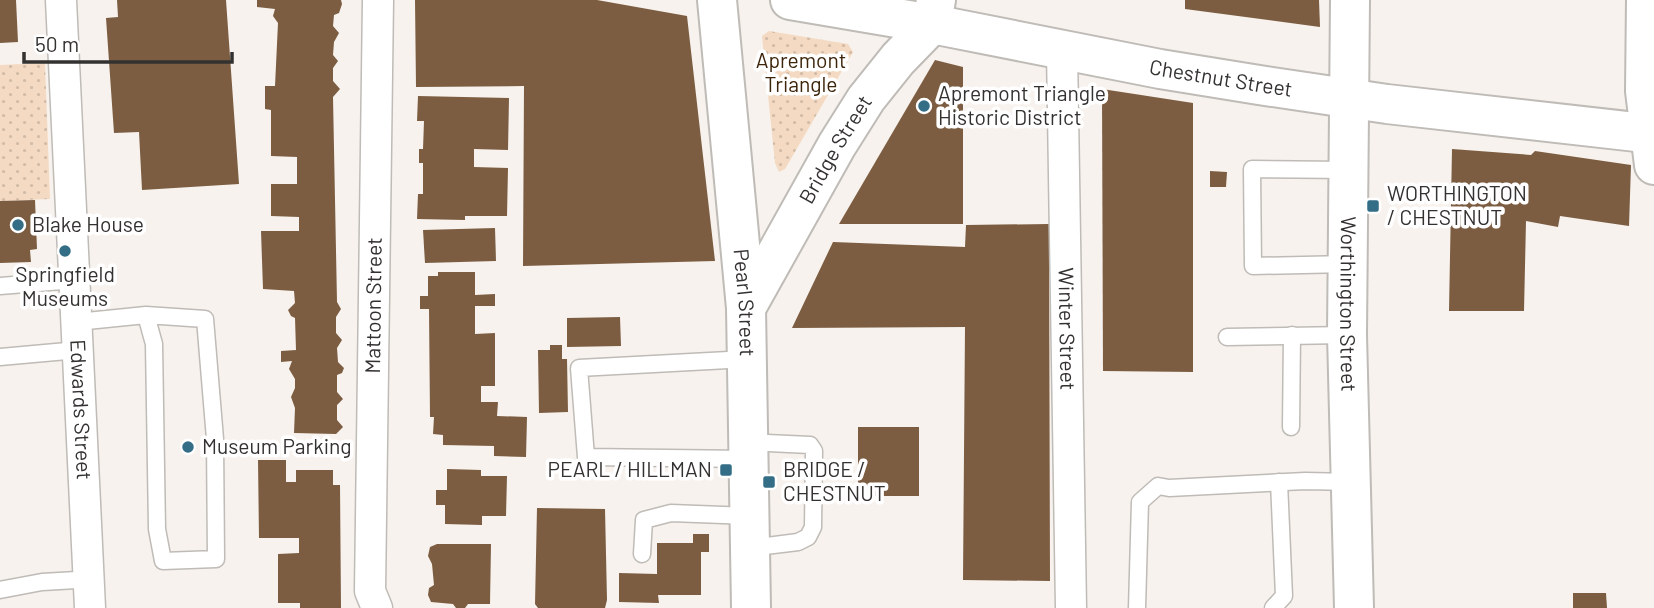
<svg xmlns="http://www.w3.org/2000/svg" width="1654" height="608" font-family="Barlow,sans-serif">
<defs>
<pattern id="park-dots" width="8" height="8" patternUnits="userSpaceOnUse" patternTransform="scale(1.75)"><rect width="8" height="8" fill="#f4dac2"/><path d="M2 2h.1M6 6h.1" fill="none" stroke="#d2bca7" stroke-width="1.8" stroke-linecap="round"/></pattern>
</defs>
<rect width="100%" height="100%" fill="#f7f2ed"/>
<g fill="url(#park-dots)">
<path d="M769,31L848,44L853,52L785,169L779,172L775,163L762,36Z"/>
<path d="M45,63L50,199L0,201V65Z"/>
</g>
<g fill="#7c5d41">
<path d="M0,0H16L18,42L0,43Z"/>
<path d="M117,0H226L239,184L142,190L139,132L114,133L106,18L118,17Z"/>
<path d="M257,0H341L342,4L339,13L334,15L333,26L339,33L334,42L333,55L338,61L333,68V81L340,89L333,97L337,302L341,309L336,317V333L342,340L337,348L338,362L344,368L342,373L337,375V392L343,399L337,405V420L343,427L336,434L294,433L295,408L291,397L295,388V379L289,369L292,361L281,362V351L296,350L295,318L291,316L288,310L295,303L294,291L263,289L261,231H299V217L271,216V184H297V157L271,156V110L265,109V86H275L278,23L273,16L275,9L257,7Z"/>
<path d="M415,0H597L687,16L715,261L523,266L524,86L416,87Z"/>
<path d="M1185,0H1319L1320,27L1185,9Z"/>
<path d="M935,60L963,67V224H839Z"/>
<path d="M1102,89L1193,103V372L1103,371Z"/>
<path d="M418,96L509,98L508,150L474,149V167L508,168L507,216H465V220L417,219L418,194H423V163H419V149H423L424,121H417Z"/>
<path d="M1452,149L1531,155L1535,151L1631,165L1629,226L1560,216L1558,227L1526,221L1524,311H1449Z"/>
<path d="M1210,171L1227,172L1226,187H1210Z"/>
<path d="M35,200L37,249L30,250L31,262L0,263V201Z"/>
<path d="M1049,224L1050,581L963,580L965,327L792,328L833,242L965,247L966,225Z"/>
<path d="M495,228L496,261L425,263L423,230Z"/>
<path d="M438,272H475V295L495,294V306H475V334L495,333V386H481V402H498L497,416L527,417L526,457L494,456V446L443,445V435L433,434L434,417H430L429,309H420V296H428V276H438Z"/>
<path d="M620,317L621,346L567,347V318Z"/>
<path d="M550,345H562V359H567L568,412L539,413L538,350H550Z"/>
<rect x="858" y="427" width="61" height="69"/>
<path d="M258,460H286V482H296V470H333V485H340L341,608H300V603H278V554L299,553V538H259Z"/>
<path d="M447,469L481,470V476H507L506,516H482V525L445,524V505H436V490H447Z"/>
<path d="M537,508L605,509L607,600L605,608H538L535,604Z"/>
<path d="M693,534H709V552H701V595H658L659,603L619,602V573L657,574V543H693Z"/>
<path d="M437,544H491L490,604H468L465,608H456L453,604L431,602L428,595L429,588L434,585L432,564L428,556L430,547Z"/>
<path d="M1573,593H1606L1607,608H1573Z"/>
</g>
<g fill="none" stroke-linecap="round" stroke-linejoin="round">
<g stroke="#bfbbb6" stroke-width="19">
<g id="lane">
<path d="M1348,264L1253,266L1252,169L1348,170"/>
<path d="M0,286L75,280"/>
<path d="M77,322L146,315L205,319L215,439L216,559L163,561L157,529L154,344L146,315"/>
<path d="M1227,337L1347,335"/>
<path d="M0,357L78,350"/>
<path d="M747,359L579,368L586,457L748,459"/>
<path d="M1291,427L1292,335"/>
<path d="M748,442L810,445L814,451L813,527L808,537L798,542L750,548"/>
<path d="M642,554L644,520L671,513L749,516"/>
<path d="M0,590L42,582L94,579"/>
<path d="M1137,608L1140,502L1158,486L1169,488L1305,481L1352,482"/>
<path d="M1273,608L1284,596L1279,482"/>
</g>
</g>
<g stroke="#bfbbb6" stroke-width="33">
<g id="street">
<path id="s1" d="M61,0L90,608"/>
<path id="s2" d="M1062,51L1071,608"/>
<path id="s3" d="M377,608L370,591L378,0"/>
</g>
</g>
<g stroke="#bfbbb6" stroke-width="42">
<g id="secondary">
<path id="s4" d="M717,0L746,308L751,608"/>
<path id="s5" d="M1350,0L1347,335L1354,608"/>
<path d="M1646,0L1645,91L1654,165"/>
<path id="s6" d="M746,308L837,145L866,99L898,59L932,24L936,0"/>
</g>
</g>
<g stroke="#bfbbb6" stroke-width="42">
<g id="primary">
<path id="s7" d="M790,0L932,24L1160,69L1259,85L1387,104L1654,134"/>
</g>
</g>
<use href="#lane" stroke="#fff" stroke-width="16"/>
<use href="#street" stroke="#fff" stroke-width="30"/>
<use href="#secondary" stroke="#fff" stroke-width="38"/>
<use href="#primary" stroke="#fff" stroke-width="38"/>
</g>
<g fill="#336d86" stroke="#fff" stroke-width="2.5">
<circle cx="924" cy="106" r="7"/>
<rect x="1366" y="199" width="14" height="14" rx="3.5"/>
<circle cx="18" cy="225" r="7"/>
<circle cx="65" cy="251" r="7"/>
<circle cx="188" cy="447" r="7"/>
<rect x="719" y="463" width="14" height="14" rx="3.5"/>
<rect x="762" y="475" width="14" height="14" rx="3.5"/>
</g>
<g text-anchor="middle" stroke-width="7" stroke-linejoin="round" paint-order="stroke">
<g font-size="21" fill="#3d250b" stroke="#fff">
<text x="801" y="68">Apremont<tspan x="801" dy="24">Triangle</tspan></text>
</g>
<g font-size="21" fill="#333230" stroke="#fff">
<text dy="7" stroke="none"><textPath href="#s7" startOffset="438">Chestnut Street</textPath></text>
<text dy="7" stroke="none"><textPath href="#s6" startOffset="182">Bridge Street</textPath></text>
<text dy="7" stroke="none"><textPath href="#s4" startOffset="304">Pearl Street</textPath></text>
<text dy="7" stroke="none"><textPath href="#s5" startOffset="304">Worthington Street</textPath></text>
<text dy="7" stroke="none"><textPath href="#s3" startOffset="304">Mattoon Street</textPath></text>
<text dy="7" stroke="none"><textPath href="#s2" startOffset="278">Winter Street</textPath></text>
<text dy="7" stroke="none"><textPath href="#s1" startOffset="410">Edwards Street</textPath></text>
</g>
<g font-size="21" fill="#333230" stroke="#fff" text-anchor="start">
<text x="938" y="101">Apremont Triangle<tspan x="938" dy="24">Historic District</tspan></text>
<text x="1387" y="201">WORTHINGTON<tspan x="1387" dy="24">/ CHESTNUT</tspan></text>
<text x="32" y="232">Blake House</text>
<text x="65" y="282" text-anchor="middle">Springfield<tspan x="65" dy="24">Museums</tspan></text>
<text x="202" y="454">Museum Parking</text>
<text x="712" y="477" text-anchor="end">PEARL / HILLMAN</text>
<text x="783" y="477">BRIDGE /<tspan x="783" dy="24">CHESTNUT</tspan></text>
</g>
</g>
<path d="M24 52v10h208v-10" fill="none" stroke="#333230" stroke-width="3.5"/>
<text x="35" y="52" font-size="21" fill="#333230" stroke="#ffffff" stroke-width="5" paint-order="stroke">50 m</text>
</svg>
